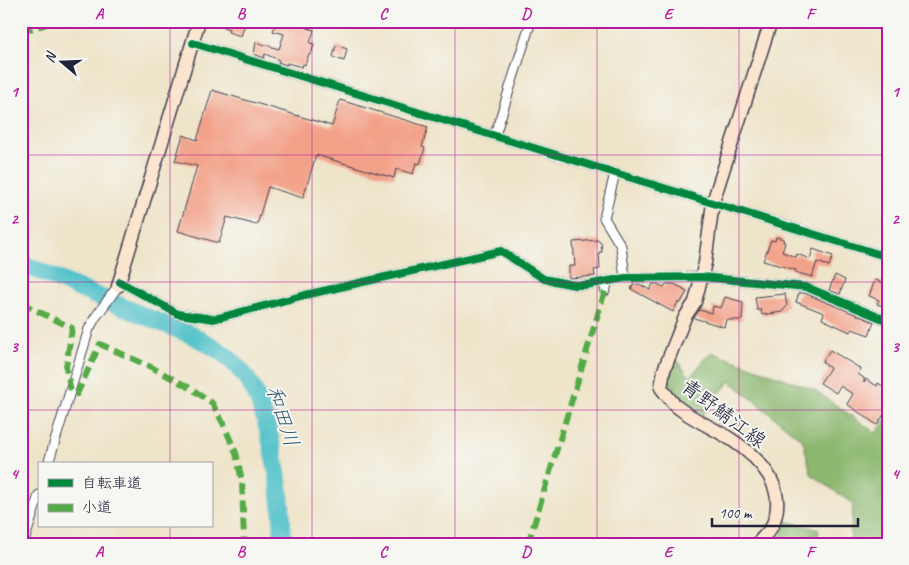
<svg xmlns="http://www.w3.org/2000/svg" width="909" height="565" font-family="Caveat,'Klee One',sans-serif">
<rect width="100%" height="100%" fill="#f6f6f2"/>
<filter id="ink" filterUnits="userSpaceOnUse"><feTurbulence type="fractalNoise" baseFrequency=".02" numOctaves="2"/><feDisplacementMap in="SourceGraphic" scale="10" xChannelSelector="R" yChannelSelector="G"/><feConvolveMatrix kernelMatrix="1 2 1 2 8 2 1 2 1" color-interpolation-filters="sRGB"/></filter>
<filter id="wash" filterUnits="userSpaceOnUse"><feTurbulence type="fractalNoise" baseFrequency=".0096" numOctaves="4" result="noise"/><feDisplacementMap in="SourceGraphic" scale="20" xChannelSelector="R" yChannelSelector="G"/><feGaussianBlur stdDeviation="1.12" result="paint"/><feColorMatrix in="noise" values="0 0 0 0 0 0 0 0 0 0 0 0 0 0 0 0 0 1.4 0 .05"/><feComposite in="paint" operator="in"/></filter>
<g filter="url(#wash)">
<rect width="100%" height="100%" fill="#eee4c9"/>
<g fill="#8cb870" stroke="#576d56">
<path d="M711,352L813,389L876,433L888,416V544H850L853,504L811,474L803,441L730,381L703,414L681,406L668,380L675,358L690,377Z"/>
<path d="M784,520L819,530L816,544H779Z"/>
</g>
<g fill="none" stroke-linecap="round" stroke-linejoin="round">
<path stroke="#54c2ca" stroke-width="18" d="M21,263C63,282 105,300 147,317C173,328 204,338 226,356C240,367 253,385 259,402C274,441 284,502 282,544"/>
</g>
<g id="blocks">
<g fill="#f3a28a">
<path d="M210,21H246L241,36L228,32L229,29L210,23Z"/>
<path d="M288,21L305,25V27L314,30L310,43L314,44L311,55L309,54L305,65L303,64L302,67L287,63V65L278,62L279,60L265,54L264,58L254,54L256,42L279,49L284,34L273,31L276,23L286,26Z"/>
<path d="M336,45L347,49L344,61L333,57Z"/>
<path d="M212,90L332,126L340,100L428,127L422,147L425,148L420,164L416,163L413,174L396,169L394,178L316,155L303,198L268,187L257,225L227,217L219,243L178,231L197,166L175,161L183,135L197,140Z"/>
<path d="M776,237L784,239L783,242L785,243L782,252L796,257L797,254L810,259L813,249L833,256L829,266L817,262L812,277L795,272L796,270L763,261L771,240L775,241Z"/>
<path d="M599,240V242H601L602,252H599L600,269L594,270L595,276L569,278V266H575L573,242Z"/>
<path d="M835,275L845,280L840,294L829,290Z"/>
<path d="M875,280L888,284V308L877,304L879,300L869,296Z"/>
<path d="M634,284H639L650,290L653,284H657L664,287L666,284H674L684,289L683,290L687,292L680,304L678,302L673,312L631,289Z"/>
<path d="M799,293H804L874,322L869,335L852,329L850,332L822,319L824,313L796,302Z"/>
<path d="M785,294L787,306L782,312L762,315L761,310H757L755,297Z"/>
<path d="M725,297L743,302L742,320H726L724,327L694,318L699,310L712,313L713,306L721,308Z"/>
<path d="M830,350L861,369L858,374L864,378V382L866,379L877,386L878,383L888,389V408L877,425L847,404L853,394L840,386L836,393L820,383L830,368L822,362Z"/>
</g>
</g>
</g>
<g filter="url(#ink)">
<use href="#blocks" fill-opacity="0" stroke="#413f50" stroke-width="1"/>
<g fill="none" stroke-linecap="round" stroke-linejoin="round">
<g stroke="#413f50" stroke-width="11">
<g id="street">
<path d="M193,43L888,257"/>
<path d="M495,135L531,21"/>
<path d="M615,173L604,218L621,246L625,278"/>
<path d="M120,282L178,314L214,319L305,295L501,251L544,279L574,285H586L625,278L702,277L806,287L888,321"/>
<path d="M605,291L608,281"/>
<path d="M48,464L89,329L95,318L118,286"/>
<path d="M23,544L39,495"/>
</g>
</g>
<g stroke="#413f50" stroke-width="15">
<g id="secondary">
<path d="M118,286L199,21"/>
<path d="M757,544C762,538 769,532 772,526C789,489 761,459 732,440C714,428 693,420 676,406C671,401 666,394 661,388L664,370L685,317L695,302L705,263L713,202L771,21"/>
</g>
</g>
<use href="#street" stroke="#fff" stroke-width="9"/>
<use href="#secondary" stroke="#fbe5cf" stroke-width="12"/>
<g stroke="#53aa46" stroke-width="6" stroke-dasharray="12 6" stroke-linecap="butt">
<path d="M21,32L57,21"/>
<path d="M21,303L72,328L66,367L71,391L77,394L100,344L151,367L192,389L212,403L223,423L236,453L242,481L244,544"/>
<path d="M529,539L544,544"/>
<path d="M528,544L605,291"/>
</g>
<g stroke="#f6f6f2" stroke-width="11">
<g id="cycleway">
<path d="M193,43L888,257"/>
<path d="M120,282L178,314L214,319L305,295L501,251L544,279L574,285H586L625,278L702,277L806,287L888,321"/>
</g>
</g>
<use href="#cycleway" stroke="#00873e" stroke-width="8"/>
</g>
</g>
<path fill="none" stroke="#b5179e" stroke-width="1" stroke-opacity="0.55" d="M170,21V464M312,21V544M455,21V544M597,21V544M739,21V544M21,155H888M21,282H888M21,410H888M170,526V544"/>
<g text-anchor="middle" stroke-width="4" stroke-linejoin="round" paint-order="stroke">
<g font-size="20" fill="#22223b" stroke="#f6f6f2">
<text transform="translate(724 413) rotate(37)" y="7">青野鯖江線</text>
</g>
<g font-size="21" font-style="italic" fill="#345a6d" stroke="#f6f6f2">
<text transform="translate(283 416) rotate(72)" y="7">和田川</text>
</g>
</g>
<rect width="909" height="565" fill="none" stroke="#f6f6f2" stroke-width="55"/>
<rect x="38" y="462" width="175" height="65" fill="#f6f6f2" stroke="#a1a1a9"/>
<rect x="48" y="479" width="25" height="8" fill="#00873e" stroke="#a1a1a9"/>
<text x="82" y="488" font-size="15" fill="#22223b">自転車道</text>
<rect x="48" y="504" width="25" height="8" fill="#53aa46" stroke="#a1a1a9"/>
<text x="82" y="512" font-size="15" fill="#22223b">小道</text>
<g transform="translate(62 62) rotate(289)" stroke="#f6f6f2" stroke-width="4" paint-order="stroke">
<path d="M0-4L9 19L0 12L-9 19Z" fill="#22223b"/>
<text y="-8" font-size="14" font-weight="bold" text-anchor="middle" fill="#22223b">N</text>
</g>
<path d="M712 518v8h146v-8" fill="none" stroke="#22223b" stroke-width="2.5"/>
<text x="719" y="518" font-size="15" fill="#22223b" stroke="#f6f6f2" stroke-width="4" paint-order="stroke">100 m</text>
<rect x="28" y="28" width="854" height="510" fill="none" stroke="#b5179e" stroke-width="2"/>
<g font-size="16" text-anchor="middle" font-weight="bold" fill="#b5179e">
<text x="99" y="19">A</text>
<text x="241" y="19">B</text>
<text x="383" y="19">C</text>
<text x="526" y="19">D</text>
<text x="668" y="19">E</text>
<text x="810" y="19">F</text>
<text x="14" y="97">1</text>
<text x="895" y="97">1</text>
<text x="14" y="224">2</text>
<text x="895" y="224">2</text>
<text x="14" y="352">3</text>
<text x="895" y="352">3</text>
<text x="14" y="479">4</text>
<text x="895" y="479">4</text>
<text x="99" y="557">A</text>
<text x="241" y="557">B</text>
<text x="383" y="557">C</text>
<text x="526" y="557">D</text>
<text x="668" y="557">E</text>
<text x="810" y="557">F</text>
</g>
</svg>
